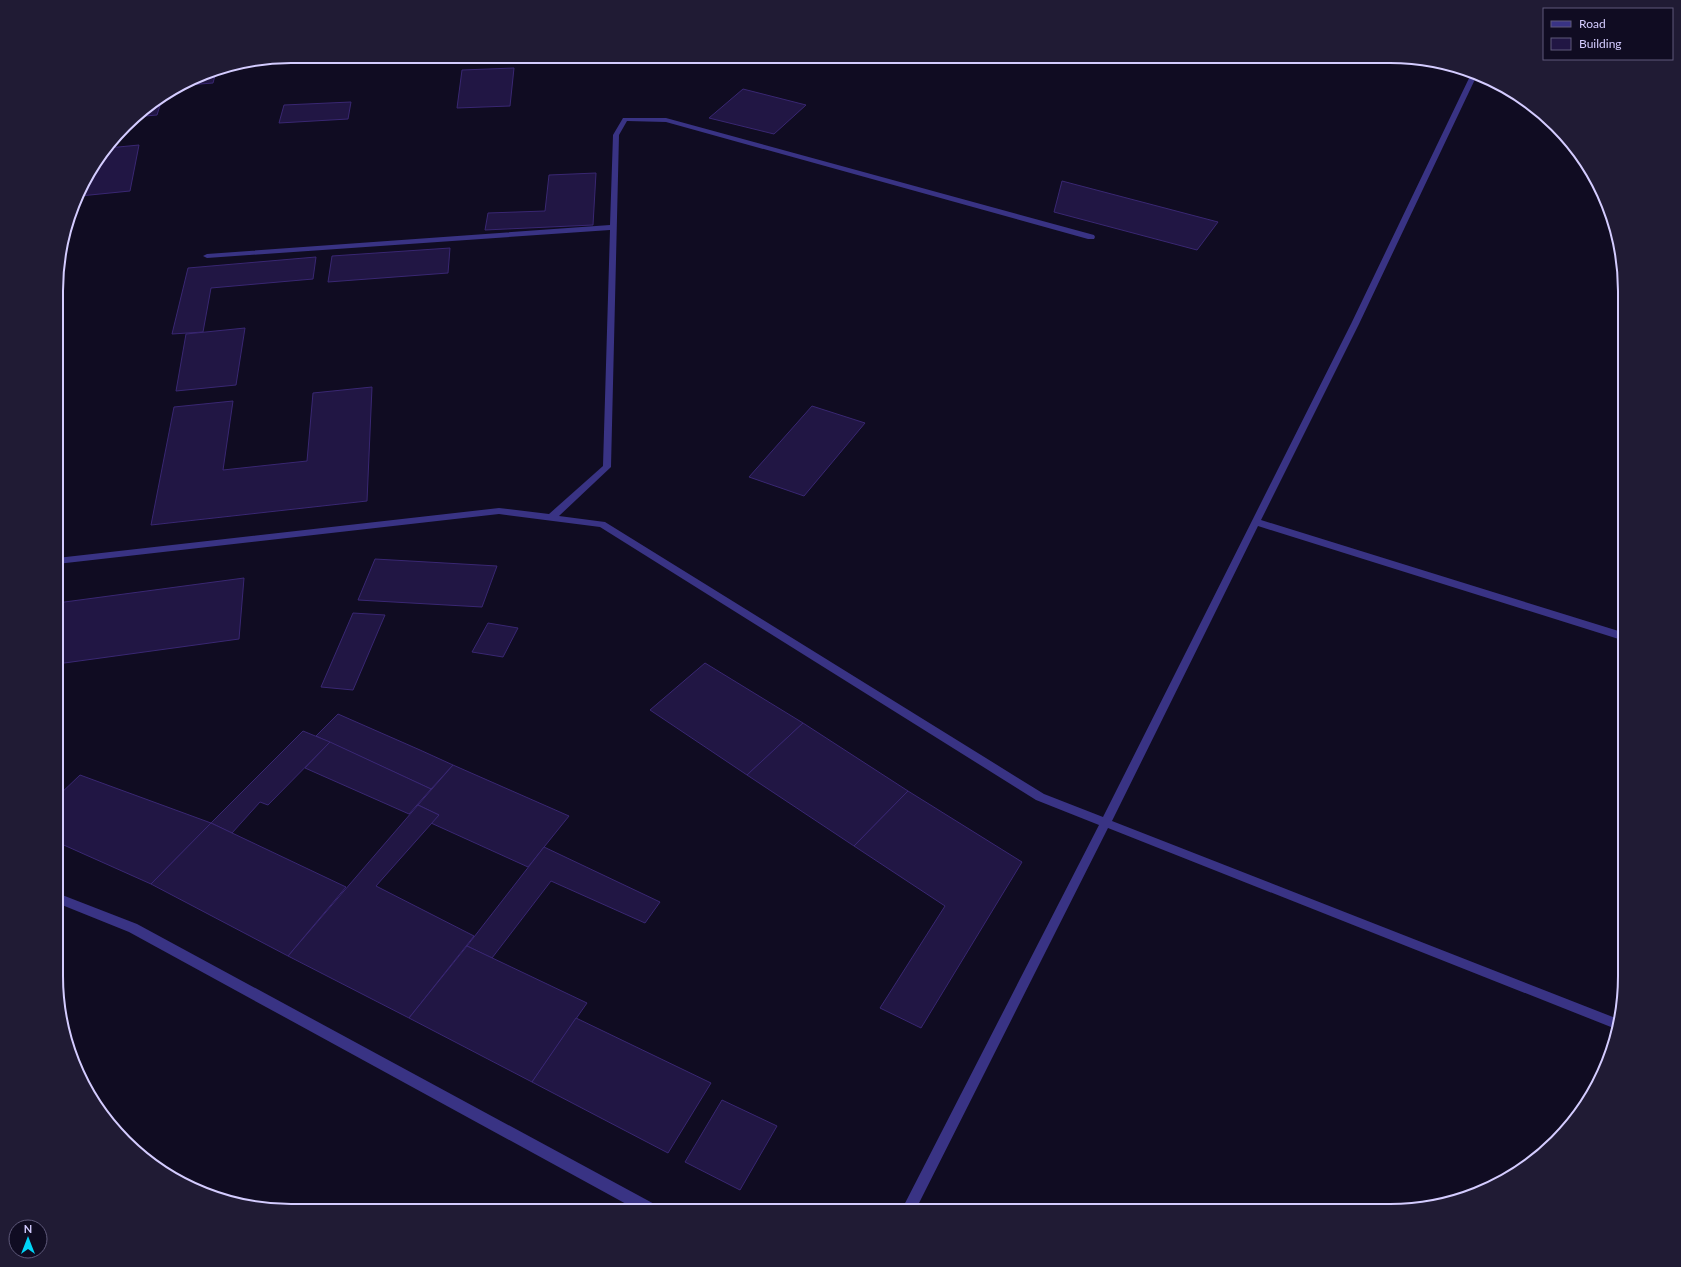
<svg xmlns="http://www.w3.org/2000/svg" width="1681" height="1267" font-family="Lato,sans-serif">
<rect width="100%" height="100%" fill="#100c22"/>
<g fill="#211644" stroke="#392772">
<path d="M217,68L213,83L187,85L215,69Z"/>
<path d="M514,68L510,106L457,108L462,70Z"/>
<path d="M743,89L806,105L774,134L709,118Z"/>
<path d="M162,99L157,115L134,117L136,114Z"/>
<path d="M351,102L348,119L279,123L284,105Z"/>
<path d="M139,145L130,191L80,196L87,174L108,148Z"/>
<path d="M596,173L593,225L485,230L488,213L545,211L549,175Z"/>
<path d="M1062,181L1218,222L1197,250L1054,212Z"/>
<path d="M450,248L448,273L328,282L332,256Z"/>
<path d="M316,257L313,279L211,288L203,332L172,334L188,268Z"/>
<path d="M245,328L236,385L176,391L186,334Z"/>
<path d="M372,387L367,501L151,525L174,407L233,401L223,470L307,461L313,393Z"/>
<path d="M812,406L865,423L804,496L749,477Z"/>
<path d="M375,559L497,566L482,607L358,600Z"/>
<path d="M244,578L239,639L57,664V603Z"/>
<path d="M353,613L385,615L353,690L321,687Z"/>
<path d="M488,623L518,628L503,657L472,652Z"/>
<path d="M705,663L803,723L747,775L650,710Z"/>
<path d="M338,714L420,750L453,765L431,789L316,736Z"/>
<path d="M803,723L908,791L854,846L747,775Z"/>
<path d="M303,731L330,742L268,805L260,802L232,833L211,823Z"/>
<path d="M330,742L431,789L409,814L305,768Z"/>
<path d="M453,765L569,816L528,867L431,823L439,815L418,805Z"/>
<path d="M80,775L211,823L151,884L57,842V797Z"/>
<path d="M908,791L1022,862L921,1028L880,1008L945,906L854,846Z"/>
<path d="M418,805L439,815L376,886L474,936L409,1018L288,956Z"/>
<path d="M211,823L346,887L288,956L151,884Z"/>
<path d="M544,847L660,902L645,923L551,881L492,958L467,946Z"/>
<path d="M467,946L587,1003L532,1082L409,1018Z"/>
<path d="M576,1018L711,1083L668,1153L532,1082Z"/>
<path d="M722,1100L777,1126L740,1190L685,1162Z"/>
</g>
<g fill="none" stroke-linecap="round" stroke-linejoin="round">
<g fill="#393384" fill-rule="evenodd">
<path d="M1472,72L1478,73L1359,324L1261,520L1625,633V641L1258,526L1112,821L1618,1019L1616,1029L1108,828L915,1211H901L1099,825L1036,800L600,527L499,514L57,564V558L499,508L549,514L603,466L610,230L207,258L203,256L207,254L610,225L613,135L623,118H666L1094,235L1095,237L1094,239H1088L666,122L627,121L619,135L611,467L559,516L605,522L1044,794L1103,817L1351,324Z"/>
<path d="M57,893L137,924L658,1206L660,1211H639L129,932L57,903Z"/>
</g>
</g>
<path d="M0 0H1681V1267H0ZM291 63H1390A228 228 0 0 1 1618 291V976A228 228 0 0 1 1390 1204H291A228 228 0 0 1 63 976V291A228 228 0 0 1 291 63Z" fill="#201b34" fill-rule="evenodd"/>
<path fill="none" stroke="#d4ccff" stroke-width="2" d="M291 63H1390A228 228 0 0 1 1618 291V976A228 228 0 0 1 1390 1204H291A228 228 0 0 1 63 976V291A228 228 0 0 1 291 63Z"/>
<rect x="1543" y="8" width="130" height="52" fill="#100c22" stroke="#5e597a"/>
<rect x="1551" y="21" width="20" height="6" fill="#393384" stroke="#5e597a"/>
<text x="1579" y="28" font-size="12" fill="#d4ccff">Road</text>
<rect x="1551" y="38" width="20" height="12" fill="#211644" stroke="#5e597a"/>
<text x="1579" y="48" font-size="12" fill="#d4ccff">Building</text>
<g transform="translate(28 1239)"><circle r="19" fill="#100c22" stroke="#5e597a"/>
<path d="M0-3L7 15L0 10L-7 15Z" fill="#00d5f7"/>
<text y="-6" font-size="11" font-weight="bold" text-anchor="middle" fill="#d4ccff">N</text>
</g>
</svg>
